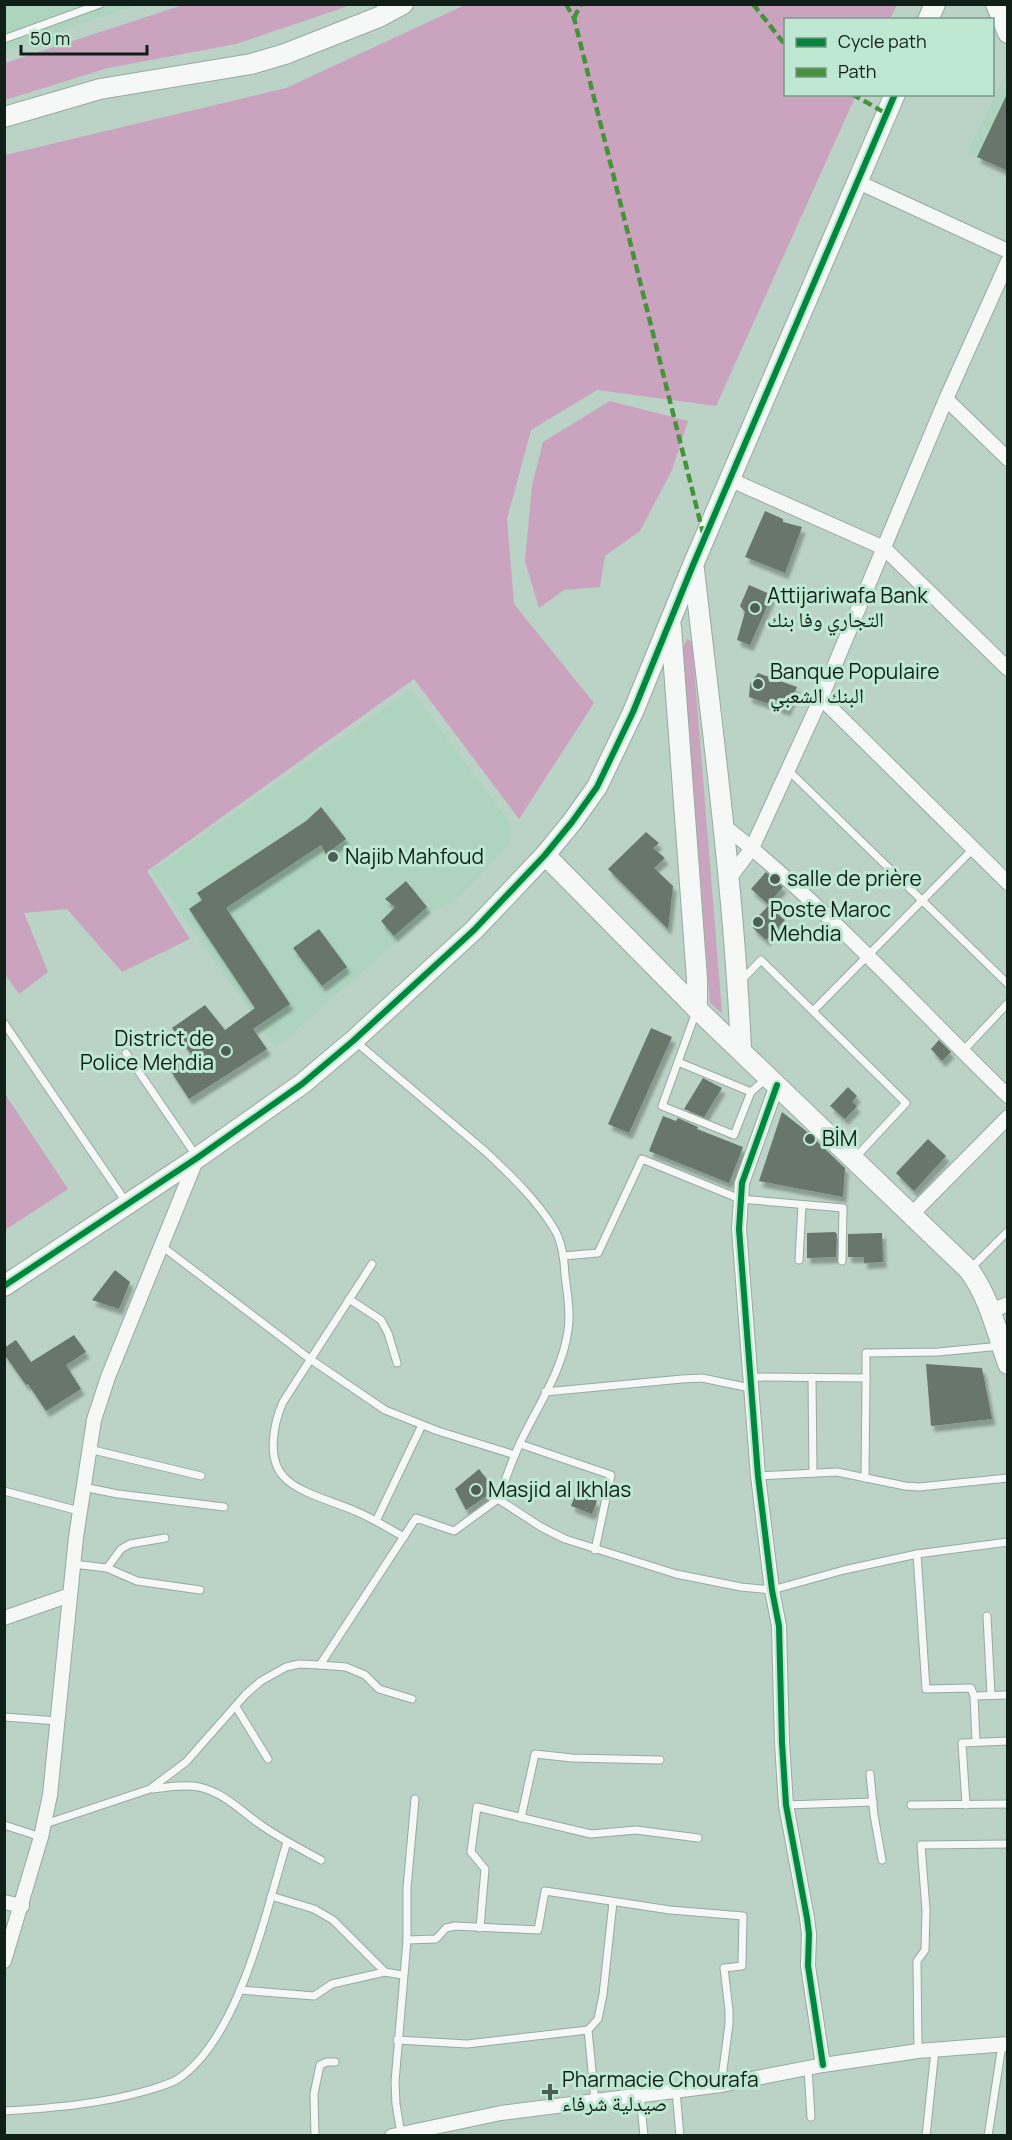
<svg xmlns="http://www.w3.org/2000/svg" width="1012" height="2140" font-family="Manrope,'Noto Naskh Arabic',sans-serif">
<defs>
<filter id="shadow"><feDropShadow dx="3.5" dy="6" stdDeviation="1.5" flood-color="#0004"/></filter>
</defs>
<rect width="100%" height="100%" fill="#bbd2c6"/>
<g fill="#aed3bf">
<path d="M5,4L137,5L5,50Z"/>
<path d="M1006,74L1008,78L1007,171L967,153Z"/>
<path d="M411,690L511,824L510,844L454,902L433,910L276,1048L151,871Z"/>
</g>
<g fill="#caa3be">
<path d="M186,4L351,5L236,44L108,68L5,100V63Z"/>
<path d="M467,4L897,5L890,19L786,20V94L856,95L716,406L597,390L531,430L507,519L514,604L594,703L519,819L414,679L147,871L190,939L122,972L67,909L24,913L48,972L19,994L4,973L5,155L286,88Z"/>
<path d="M610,401L688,421L672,470L640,531L605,556L600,587L564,590L539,608L525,561L532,485L543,442Z"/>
<path d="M687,639L692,642L722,1013L710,1003L683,648Z"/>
<path d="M5,1094L68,1189L5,1230H4Z"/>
</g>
<g fill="#67766c" filter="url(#shadow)">
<path d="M1008,92V171L977,157Z"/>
<path d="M765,511L783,519V522L802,527L785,573L745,557Z"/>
<path d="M749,585L772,595L750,645L737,640L745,612L740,606Z"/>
<path d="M758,673L797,687L787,710L749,697L750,684Z"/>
<path d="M321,807L346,839L326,854L321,845L226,908L290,1004L253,1029L267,1049L189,1099L170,1070L191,1054L172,1028L205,1005L225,1030L255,1008L189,909L202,900L197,893L306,821Z"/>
<path d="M646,832L659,843L653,848L665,858L654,868L673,886L668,929L608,869Z"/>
<path d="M766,872L783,887L768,904L751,889Z"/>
<path d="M406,881L427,907L394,936L381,921L395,907L385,899Z"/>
<path d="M768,906L785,920L766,940L753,928V922Z"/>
<path d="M319,929L347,967L322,986L293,948Z"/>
<path d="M651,1028L672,1037L629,1133L608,1124Z"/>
<path d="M939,1040L951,1052L942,1061L931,1049Z"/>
<path d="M703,1078L722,1088L704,1117L684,1109Z"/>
<path d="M848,1087L857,1096L852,1102L857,1106L845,1119L830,1106Z"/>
<path d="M782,1112L805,1130L845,1168L843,1197L759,1181Z"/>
<path d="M663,1116L676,1121L678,1118L698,1127L697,1129L743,1147L729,1183L649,1151Z"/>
<path d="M928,1139L946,1156L914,1191L896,1173Z"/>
<path d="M835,1232L837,1234L836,1257L807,1258V1233Z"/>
<path d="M882,1233L883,1262L864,1263V1257H848V1234Z"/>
<path d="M115,1270L130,1282L119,1309L92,1300Z"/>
<path d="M74,1335L86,1352L66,1365L81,1389L46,1411L28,1384L26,1385L4,1354V1348L16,1340L31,1362Z"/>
<path d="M926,1364L982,1368L992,1419L931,1426Z"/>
<path d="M479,1469L495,1490L466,1510L455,1489Z"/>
<path d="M576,1493L597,1501L592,1514L571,1506Z"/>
</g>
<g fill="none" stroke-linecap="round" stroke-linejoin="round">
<g stroke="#98aaa1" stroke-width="9">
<g id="lane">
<path d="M4,39L100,4"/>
<path d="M788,770L1008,984"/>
<path d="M740,982L761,960L906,1103L854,1159"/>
<path d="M813,1011L973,849"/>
<path d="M4,1023L126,1202"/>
<path d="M356,1042L486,1152C510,1175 535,1198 553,1227C562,1241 564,1258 565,1275C567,1293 571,1312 568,1330C563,1370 537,1407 520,1443C512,1461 505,1480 498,1499L541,1527L565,1539L676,1574L741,1587L772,1590L844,1570L917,1554L1008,1542"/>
<path d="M962,1052L1008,1003"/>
<path d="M126,1053L197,1157"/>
<path d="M678,1062L751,1092L734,1135L662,1106L696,1012"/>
<path d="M751,1092L767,1078"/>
<path d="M163,1247L310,1359L385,1410L438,1431L515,1455"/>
<path d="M563,1256L598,1253L642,1159L740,1199L843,1208L842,1261"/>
<path d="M799,1260L802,1205"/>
<path d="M372,1264L283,1402C274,1422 266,1459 284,1477C298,1493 335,1502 355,1511C372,1518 388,1528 404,1537"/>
<path d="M971,1268L1008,1231"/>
<path d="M349,1299L381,1320L388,1333L397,1363"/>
<path d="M749,1377L866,1378V1353L938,1352L1001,1346"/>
<path d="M812,1377L813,1473"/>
<path d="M545,1392L682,1379L702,1378L750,1388"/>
<path d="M520,1444L611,1475L595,1550"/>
<path d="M89,1449L201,1476"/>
<path d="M758,1476L837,1472L905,1486L919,1487L1008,1478"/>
<path d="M865,1478L866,1378"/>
<path d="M83,1487L118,1494L224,1507"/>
<path d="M4,1491L79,1511"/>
<path d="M376,1521L422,1425"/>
<path d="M917,1554L926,1689L971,1688L974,1696"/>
<path d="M73,1564L107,1568L137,1581L200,1590"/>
<path d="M107,1568L121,1549L130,1544L165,1538"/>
<path d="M987,1616L991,1695"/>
<path d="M320,1665L346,1667L365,1675L379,1689L412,1699"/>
<path d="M236,1707L268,1759"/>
<path d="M4,1717L58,1721"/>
<path d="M976,1742L974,1696L1008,1695"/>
<path d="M870,1774L874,1815L882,1860"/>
<path d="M153,1789C167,1787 184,1784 199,1787C223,1792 241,1811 261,1825C281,1839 301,1849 321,1860"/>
<path d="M786,1805L873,1802"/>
<path d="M911,1805L1008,1804"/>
<path d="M966,1805L962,1743L1008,1741"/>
<path d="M521,1818L535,1754L572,1758L660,1760"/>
<path d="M45,1824L150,1789L186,1762L246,1694L261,1681L286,1667L299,1664L320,1665L416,1518L454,1531L498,1499"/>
<path d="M4,1825L41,1837"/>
<path d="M271,1896L314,1909L333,1920L385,1972L402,1975"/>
<path d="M480,1928L485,1869L471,1852L477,1807L591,1834L636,1830L698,1838"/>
<path d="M407,1940V1888L415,1799"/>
<path d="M240,1990L314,1996L332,1984L385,1972"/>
<path d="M397,2040L467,2044L588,2030"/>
<path d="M918,2051L917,1961L925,1950L926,1910L921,1845L1008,1844"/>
<path d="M808,2068L811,2117"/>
<path d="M676,2091L680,2136"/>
<path d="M640,2095L644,2136"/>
<path d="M595,2101L588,2030L598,2019L603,1995L613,1902"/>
<path d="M4,2111C53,2108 102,2104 149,2090C158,2087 170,2084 178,2079C240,2037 266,1910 287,1842"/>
<path d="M401,2134L396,2104L395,2082L407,1940L436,1939L446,1928L455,1926L538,1930L545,1891L670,1910L743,1916L742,1966L724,1968L729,2010V2024L721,2085"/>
<path d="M315,2136L314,2094L320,2065L327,2062H335"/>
<path d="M926,2136L935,2050"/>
<path d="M988,2136L1002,2045"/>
</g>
</g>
<g stroke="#98aaa1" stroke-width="16">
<g id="street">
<path d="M858,182L1008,251"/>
<path d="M946,399L1008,459"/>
<path d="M731,480L884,548L1008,669"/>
<path d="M821,698L1008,883"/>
<path d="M723,825C826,906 914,1005 1008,1096"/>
<path d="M728,880L752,848L821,698L946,399L1008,261"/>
<path d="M777,1085L742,1183L739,1229L758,1476L772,1590L779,1626L782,1743L786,1805L807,1918L809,1934L808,1966L823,2065"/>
<path d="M912,1214L1008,1117"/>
<path d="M989,1312L1008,1304"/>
<path d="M4,1618L70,1595"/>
<path d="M4,1902L22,1906"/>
<path d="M4,1961L41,1837L50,1795L76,1537L94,1420L108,1377L197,1158"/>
<path d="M392,2136L501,2113L721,2085L823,2065L918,2051L1008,2044"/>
</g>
</g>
<g stroke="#98aaa1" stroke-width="22">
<g id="secondary">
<path d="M996,4L1008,33"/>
<path d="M928,20L935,4"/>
<path d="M4,117L100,89L251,64L285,54L379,17L403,4"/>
<path d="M694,569C712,729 734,889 741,1050"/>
<path d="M671,627L697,979V1009"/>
<path d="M545,855L697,1009L969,1270C989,1297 997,1332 1008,1364"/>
<path d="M4,1286L197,1158L302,1084L353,1041L474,930L545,855L572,822L597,787L633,712L693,565L895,94"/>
</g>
</g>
<use href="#lane" stroke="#f5f8f6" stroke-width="7"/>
<use href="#street" stroke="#f5f8f6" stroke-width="14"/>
<use href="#secondary" stroke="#f5f8f6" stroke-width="20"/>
<g stroke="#46933b" stroke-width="4.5" stroke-dasharray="9 4.5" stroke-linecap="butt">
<path d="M566,4L574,18L704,537"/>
<path d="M753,4L786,46"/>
<path d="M574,18L581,4"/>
<path d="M852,94L887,114"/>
</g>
<g stroke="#bfe8d2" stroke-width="10">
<g id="cycleway">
<path d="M777,1085L742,1183L739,1229L758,1476L772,1590L779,1626L782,1743L786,1805L807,1918L809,1934L808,1966L823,2065"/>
<path d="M4,1286L197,1158L302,1084L353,1041L474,930L545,855L572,822L597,787L633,712L693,565L895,94"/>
</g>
</g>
<use href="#cycleway" stroke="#00873e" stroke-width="6"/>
</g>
<g fill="#4c5e55" stroke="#bfe8d2" stroke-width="2">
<circle cx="755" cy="608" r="6"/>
<circle cx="758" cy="684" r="6"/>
<circle cx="333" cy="857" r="6"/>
<circle cx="775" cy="879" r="6"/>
<circle cx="758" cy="922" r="6"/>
<circle cx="226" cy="1051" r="6"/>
<circle cx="810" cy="1139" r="6"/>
<circle cx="476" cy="1490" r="6"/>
<path d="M547 2083h6v6h6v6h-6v6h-6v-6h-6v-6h6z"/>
</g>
<g text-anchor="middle" stroke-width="6" stroke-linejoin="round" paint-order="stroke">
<g font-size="21" fill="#102018" stroke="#bfe8d2" text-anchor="start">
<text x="767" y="603">Attijariwafa Bank<tspan x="767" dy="24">التجاري وفا بنك</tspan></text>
<text x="770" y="679">Banque Populaire<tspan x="770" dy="24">البنك الشعبي</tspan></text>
<text x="345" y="864">Najib Mahfoud</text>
<text x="787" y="886">salle de prière</text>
<text x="770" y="917">Poste Maroc<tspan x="770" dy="24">Mehdia</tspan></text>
<text x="214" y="1046" text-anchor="end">District de<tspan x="214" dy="24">Police Mehdia</tspan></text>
<text x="822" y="1146">BİM</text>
<text x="488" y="1497">Masjid al Ikhlas</text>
<text x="562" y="2087">Pharmacie Chourafa<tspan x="562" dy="24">صيدلية شرفاء</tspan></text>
</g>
</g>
<rect width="1012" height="2140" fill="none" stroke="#102018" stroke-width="12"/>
<rect x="784" y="18" width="210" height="78" fill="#bfe8d2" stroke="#799888" stroke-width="1.5"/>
<rect x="796" y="38" width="30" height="9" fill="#00873e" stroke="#799888" stroke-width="1.5"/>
<text x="838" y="48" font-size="18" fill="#102018">Cycle path</text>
<rect x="796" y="68" width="30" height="9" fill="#46933b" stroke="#799888" stroke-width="1.5"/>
<text x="838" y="78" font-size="18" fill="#102018">Path</text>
<path d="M21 45v9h126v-9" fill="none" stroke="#102018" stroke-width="3"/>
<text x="30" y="45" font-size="18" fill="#102018" stroke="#bfe8d2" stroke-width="4.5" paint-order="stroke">50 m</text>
</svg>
